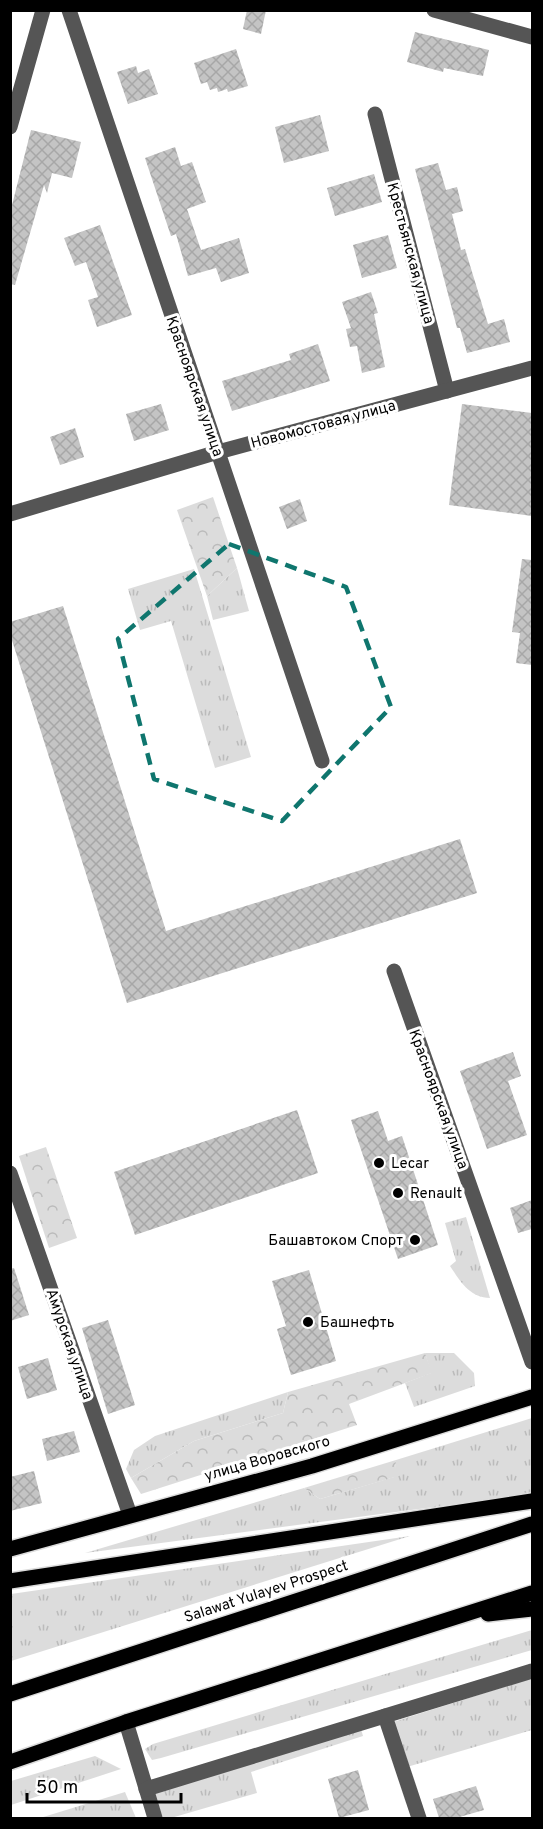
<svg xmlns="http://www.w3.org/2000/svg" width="543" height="1829" font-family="Overpass,sans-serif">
<defs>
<pattern id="grass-tufts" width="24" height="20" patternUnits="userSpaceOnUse" patternTransform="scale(1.5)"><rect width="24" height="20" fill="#dcdcdc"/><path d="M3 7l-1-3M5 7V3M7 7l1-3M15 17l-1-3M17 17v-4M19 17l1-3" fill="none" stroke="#bbb"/></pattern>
<pattern id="forest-crowns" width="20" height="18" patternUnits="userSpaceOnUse" patternTransform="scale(1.5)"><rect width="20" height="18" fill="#dcdcdc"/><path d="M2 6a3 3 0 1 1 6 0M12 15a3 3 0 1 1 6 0" fill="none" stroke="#bbb"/></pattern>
<pattern id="building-cross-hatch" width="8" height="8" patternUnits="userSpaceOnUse" patternTransform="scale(1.5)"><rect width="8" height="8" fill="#c4c4c4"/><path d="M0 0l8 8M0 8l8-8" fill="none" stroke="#a7a7a7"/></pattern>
</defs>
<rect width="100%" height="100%" fill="#fff"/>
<g fill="url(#grass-tufts)">
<path d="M237,568L249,611L213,620L207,596Z"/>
<path d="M194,569L251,757L215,768L171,621L140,630L128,589Z"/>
<path d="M466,1217L490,1298C470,1298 460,1281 450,1266L456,1261L445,1223Z"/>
<path d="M425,1353H454L474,1373L475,1386L414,1407L405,1383L431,1373Z"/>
<path d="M288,1392L283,1413L194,1441L131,1478L126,1469L134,1450L155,1436Z"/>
<path d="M532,1418V1494L85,1553L304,1488L320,1499L394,1477L396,1460Z"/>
<path d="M410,1536L11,1661V1594Z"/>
<path d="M532,1630V1650L161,1758L152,1760L145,1749L153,1744Z"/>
<path d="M532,1678V1730L407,1767L393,1722Z"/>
<path d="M361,1729L363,1736L251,1772L257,1793L171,1818H163L153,1790Z"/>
<path d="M95,1756L121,1769L11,1805V1781Z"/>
<path d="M125,1792L136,1818H40Z"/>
</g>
<g fill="url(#forest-crowns)">
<path d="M213,497L237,568L207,596L177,510Z"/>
<path d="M46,1147L77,1238L49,1248L19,1156Z"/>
<path d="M425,1353L432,1373L349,1404L357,1425L141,1494L131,1478L194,1441L283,1413L288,1392Z"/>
<path d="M396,1460L395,1477L320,1499L304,1488Z"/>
</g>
<g fill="url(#building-cross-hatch)">
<path d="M247,10H266L261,34L243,29Z"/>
<path d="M415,32L489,50L483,76L444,68L443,72L407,62Z"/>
<path d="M236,49L248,86L228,92L227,89L218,92L217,88L210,90L207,82L201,84L194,63Z"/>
<path d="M136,66L138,73L149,69L158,94L128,104L117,72Z"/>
<path d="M320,115L329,151L284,163L275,127Z"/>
<path d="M31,130L81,142L72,178L52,173L47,193L44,185L15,285L10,284V213Z"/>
<path d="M175,147L181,166L192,162L206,202L187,209L201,250L239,238L249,273L221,282L216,268L188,276L176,234L171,236L145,158Z"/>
<path d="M438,163L446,190L457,187L463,211L452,214L461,250L465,249L488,324L504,319L510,342L467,353L460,328H457L415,169Z"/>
<path d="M374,174L382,202L335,216L327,188Z"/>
<path d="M100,225L132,315L97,327L88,300L98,297L86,262L75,266L64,238Z"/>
<path d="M388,235L397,268L362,278L353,245Z"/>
<path d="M371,292L378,313L374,314L385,367L362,373L357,346L350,347L346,329L351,328L342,302Z"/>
<path d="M318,344L330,381L232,411L222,381L291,360L289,354Z"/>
<path d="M161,404L169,430L134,441L126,414Z"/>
<path d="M462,404L532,413V516L449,505Z"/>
<path d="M75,428L84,457L60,465L50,437Z"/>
<path d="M300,499L307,521L287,529L279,507Z"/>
<path d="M522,559L532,560V665L516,663L520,633L512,632Z"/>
<path d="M63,606L166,931L460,839L477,893L127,1003L10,634V622Z"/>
<path d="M513,1052L521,1076L508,1081L527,1135L487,1149L460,1071Z"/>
<path d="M297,1110L318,1173L135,1235L114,1172Z"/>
<path d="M378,1111L388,1141L402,1136L438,1245L398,1259L351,1120Z"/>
<path d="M532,1200V1229L518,1233L510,1208Z"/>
<path d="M14,1268L29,1315L10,1321V1269Z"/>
<path d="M309,1270L336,1361L291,1375L277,1329L286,1326L272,1281Z"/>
<path d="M108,1320L135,1405L108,1414L82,1328Z"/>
<path d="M48,1358L57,1390L27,1399L18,1367Z"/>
<path d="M74,1431L80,1452L47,1461L42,1439Z"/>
<path d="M34,1471L42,1503L10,1511V1477Z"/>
<path d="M358,1770L369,1810L339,1818L328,1779Z"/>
<path d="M476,1786L484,1810L456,1818H439L433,1799Z"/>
</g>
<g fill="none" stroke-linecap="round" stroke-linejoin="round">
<g stroke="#dbdbdb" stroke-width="18">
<g id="major">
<path d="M10,1549L312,1466L532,1397"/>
<path d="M10,1581L532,1501"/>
<path d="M488,1614L532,1609"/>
<path d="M10,1694L532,1524"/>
<path d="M10,1762L126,1722L532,1593"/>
</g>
</g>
<g stroke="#555" stroke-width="15">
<path d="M69,10L322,761"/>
<path d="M434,10L532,37"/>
<path d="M375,114L447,391"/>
<path d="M10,127L43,10"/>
<path d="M10,514L218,452L532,368"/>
<path d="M394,971L532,1362"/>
<path d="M10,1173L130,1515"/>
<path d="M385,1716L419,1818"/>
<path d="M126,1722L155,1818"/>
<path d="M146,1789L532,1671"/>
</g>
<use href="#major" stroke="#000" stroke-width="15"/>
</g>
<path fill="none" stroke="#0f766e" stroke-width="4.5" stroke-dasharray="12 8" stroke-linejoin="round" d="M229,544L346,587L391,707L282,821L154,779L118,639Z"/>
<g fill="#000" stroke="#fff" stroke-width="2">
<circle cx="379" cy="1163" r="6"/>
<circle cx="398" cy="1193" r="6"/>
<circle cx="415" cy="1240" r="6"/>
<circle cx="308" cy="1322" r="6"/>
</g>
<g text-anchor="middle" stroke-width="6" stroke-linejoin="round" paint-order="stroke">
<g font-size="15" fill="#000" stroke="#fff">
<text transform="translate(411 253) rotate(75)" y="5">Крестьянская улица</text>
<text transform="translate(195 386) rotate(71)" y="5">Красноярская улица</text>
<text transform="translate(323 424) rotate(-15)" y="5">Новомостовая улица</text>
<text transform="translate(439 1099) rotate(70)" y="5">Красноярская улица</text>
<text transform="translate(70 1344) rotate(71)" y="5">Амурская улица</text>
<text transform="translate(267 1458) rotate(-16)" y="5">улица Воровского</text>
<text transform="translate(266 1591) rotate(-18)" y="5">Salawat Yulayev Prospect</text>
</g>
<g font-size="15" fill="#000" stroke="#fff" text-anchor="start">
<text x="391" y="1168">Lecar</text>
<text x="410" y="1198">Renault</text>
<text x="403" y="1245" text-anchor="end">Башавтоком Спорт</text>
<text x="320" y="1327">Башнефть</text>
</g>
</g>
<rect width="543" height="1829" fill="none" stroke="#000000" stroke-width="24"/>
<path d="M27 1793v9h154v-9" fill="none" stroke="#000000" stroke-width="3"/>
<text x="36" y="1793" font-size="18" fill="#000000" stroke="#ffffff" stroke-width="4.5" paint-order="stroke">50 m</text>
</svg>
